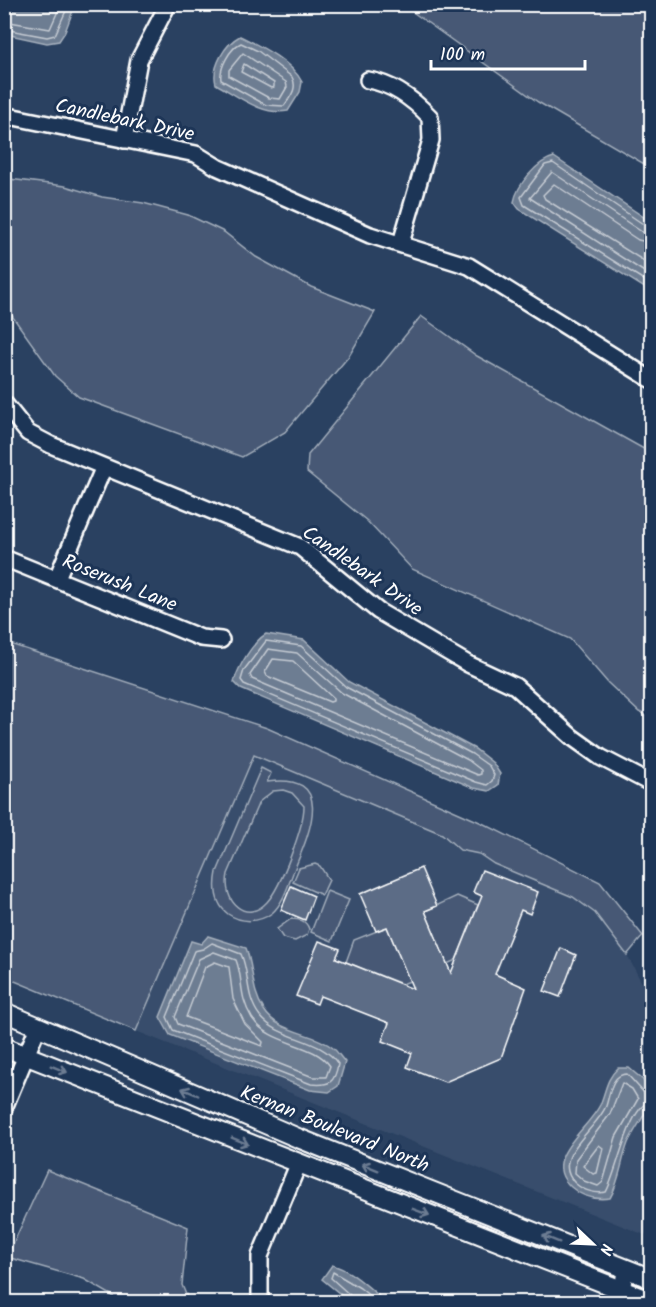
<svg xmlns="http://www.w3.org/2000/svg" width="656" height="1307" font-family="Kalam,sans-serif">
<rect width="100%" height="100%" fill="#2a4161"/>
<filter id="ink" filterUnits="userSpaceOnUse"><feTurbulence type="fractalNoise" baseFrequency=".0167" numOctaves="2"/><feDisplacementMap in="SourceGraphic" scale="12" xChannelSelector="R" yChannelSelector="G"/><feConvolveMatrix kernelMatrix="1 2 1 2 8 2 1 2 1" color-interpolation-filters="sRGB"/></filter>
<g filter="url(#ink)">
<path fill="#394e6c" d="M254,755L443,834L460,850L479,854L494,864L573,897L595,913L627,955L651,1000V1219L645,1235L136,1031Z"/>
<g fill="#465975" stroke="#a2acba" stroke-width="1.5" fill-rule="evenodd">
<path d="M403,5H651V168L538,102Z"/>
<path d="M9,179L65,186L102,197L143,203L188,215L224,232L256,257L311,287L375,312L349,356L285,432L242,457L79,397L55,376L5,306L4,180Z"/>
<path d="M421,316L477,356L651,453V717L639,712L608,683L570,639L412,569L367,521L307,472L308,455Z"/>
<path d="M4,642L267,728L482,823L600,882L643,936L627,955L595,913L573,897L494,864L479,854L460,850L442,834L254,755L136,1031L5,977Z"/>
<path d="M261,768L271,773L267,782C336,772 310,832 295,868C289,882 284,903 272,913C259,923 241,923 228,914C214,903 214,887 217,872ZM283,790L292,793L304,806C304,826 281,887 267,902C247,924 222,903 228,874L259,802L273,791Z"/>
<path d="M315,864L320,866L329,880L322,895L293,882L299,868Z"/>
<path d="M327,891L349,900L332,941L311,932Z"/>
<path d="M457,896L478,905L456,960L447,964L425,911Z"/>
<path d="M291,919C299,919 306,920 309,929L307,935L295,941L283,938L277,929Z"/>
<path d="M387,927L410,981L402,984L346,962L354,940Z"/>
<path d="M47,1170L188,1227L182,1285L189,1302H114L113,1296L84,1279L7,1257Z"/>
</g>
<g fill="#6d7d92" stroke="#a7b1be" stroke-width="1.5">
<path d="M4,5L5,4L75,5L65,32L59,41L47,43L5,34Z"/>
<path d="M240,36C262,47 291,61 302,82L300,92L288,111C262,116 238,96 216,84C211,67 225,44 240,36Z"/>
<path d="M554,157L651,222V292L519,209L514,202C517,185 537,161 554,157Z"/>
<path d="M266,634L304,640L349,682L475,749L493,763L500,774L498,785L489,791L474,788L241,689L234,682C238,667 253,642 266,634Z"/>
<path d="M208,936L246,948C254,969 251,991 264,1010C279,1034 312,1031 333,1048C337,1051 341,1058 345,1062L338,1086L329,1092L310,1090L170,1035L160,1017L191,941L201,944Z"/>
<path d="M618,1068H629L643,1080L651,1096C648,1114 635,1127 628,1143C621,1161 620,1181 610,1198C596,1200 582,1197 571,1187C540,1159 587,1131 600,1105C606,1091 606,1079 618,1068Z"/>
<path d="M332,1265C352,1270 370,1289 386,1302H350L322,1279Z"/>
</g>
<g fill="none" stroke-linecap="round" stroke-linejoin="round">
<g stroke="#c5cbd3" stroke-width="1.5">
<path d="M4,21L50,29L61,4"/>
<path d="M4,29L47,37L55,35L69,4"/>
<path d="M241,43L258,51L292,77C298,88 291,96 284,106L266,105L221,80C219,68 230,48 241,43Z"/>
<path d="M243,53L286,82L287,87L280,99L269,98L229,76V70Z"/>
<path d="M244,64L274,83V87L271,88L241,72Z"/>
<path d="M652,227L646,226L553,163L545,165L521,197L524,205L652,285"/>
<path d="M652,234L642,232L552,172L530,198L652,277"/>
<path d="M652,243L638,240L554,184L543,195L545,199L652,266"/>
<path d="M266,641L301,646L346,687L472,754L489,766L494,775L492,781L487,785L476,782L244,684L241,680L244,670Z"/>
<path d="M268,649L297,653L342,693L468,760L481,770V774L478,775L252,679L250,675Z"/>
<path d="M273,659L293,661L333,698V701L330,702L267,676L265,672Z"/>
<path d="M212,943L241,954C250,974 245,997 260,1016C280,1041 320,1037 338,1064C335,1083 329,1086 311,1084L173,1030L167,1017L194,951L203,949Z"/>
<path d="M214,952L236,960C244,981 238,995 252,1018C270,1046 314,1042 330,1066L326,1077H313L178,1024L175,1017L199,959Z"/>
<path d="M215,962L229,967L233,999L245,1024L263,1042L262,1046L186,1017L205,967Z"/>
<path d="M622,1083L632,1089L638,1099L616,1137L603,1182L598,1186L584,1181L575,1173L576,1159L610,1114Z"/>
<path d="M652,1096L645,1094L627,1074C611,1074 610,1094 606,1106C596,1131 548,1158 576,1184C584,1191 596,1194 606,1192C617,1174 629,1103 652,1101"/>
<path d="M599,1145L603,1148L597,1173L593,1174L583,1166Z"/>
<path d="M353,1302L351,1296L331,1278L333,1272L360,1288L377,1302"/>
</g>
</g>
<g fill="#5b6c86" stroke="#fff" stroke-width="1.5">
<path d="M421,868L437,906L425,911L451,973L482,896L473,892L482,870L538,892L530,914L521,910L495,974L526,988L501,1058L445,1082L407,1067L412,1053L382,1041L389,1023L320,996L317,1004L296,996L319,941L340,949L336,958L413,989L387,927L376,931L360,894Z"/>
<path d="M291,886L314,896L305,920L281,910Z"/>
<path d="M561,948L576,955L560,997L544,991Z"/>
</g>
<g fill="none" stroke-linecap="round" stroke-linejoin="round">
<g stroke="#fff" stroke-width="20">
<g id="minor">
<path d="M368,80C393,84 413,99 430,117L431,140L401,243"/>
<path d="M4,115L196,154L217,167L370,235L469,266L652,380"/>
<path d="M124,140L139,60L168,4"/>
<path d="M4,403L28,433L51,445L300,547L378,611L468,664L515,686L572,737L600,757L652,784"/>
<path d="M4,558L201,638L221,640"/>
<path d="M57,578L103,469"/>
<path d="M4,1108L38,1027"/>
<path d="M260,1302V1256L298,1165"/>
<path d="M621,1302L625,1269"/>
</g>
</g>
<g stroke="#fff" stroke-width="22">
<g id="major">
<path d="M4,1012L298,1138L652,1279"/>
<path d="M4,1047L652,1302"/>
</g>
</g>
<use href="#minor" stroke="#1d3557" stroke-width="15"/>
<use href="#major" stroke="#1d3557" stroke-width="18"/>
</g>
<defs><path id="oneway-shaft" d="M-6 0H5M1.5-3L5.5 0L1.5 3" fill="none" stroke-width="1.6" stroke-linecap="round" stroke-linejoin="round" transform="scale(1.5)"/></defs>
<g stroke="#6c7c92">
<use href="#oneway-shaft" transform="translate(59 1069) rotate(22)"/>
<use href="#oneway-shaft" transform="translate(190 1092) rotate(-157)"/>
<use href="#oneway-shaft" transform="translate(240 1141) rotate(22)"/>
<use href="#oneway-shaft" transform="translate(370 1167) rotate(-158)"/>
<use href="#oneway-shaft" transform="translate(421 1212) rotate(21)"/>
<use href="#oneway-shaft" transform="translate(551 1239) rotate(-158)"/>
</g>
</g>
<g text-anchor="middle" stroke-width="6" stroke-linejoin="round" paint-order="stroke">
<g font-size="20" fill="#fff" stroke="#1d3557">
<text transform="translate(125 119) rotate(12)" y="7">Candlebark Drive</text>
<text transform="translate(363 570) rotate(35)" y="7">Candlebark Drive</text>
<text transform="translate(120 582) rotate(22)" y="7">Roserush Lane</text>
<text transform="translate(335 1128) rotate(22)" y="7">Kernan Boulevard North</text>
</g>
</g>
<rect width="656" height="1307" fill="none" stroke="#1d3557" stroke-width="24"/>
<rect x="12" y="12" width="632" height="1283" fill="none" stroke="#fff" stroke-width="2" filter="url(#ink)"/>
<g transform="translate(593 1244) rotate(113)" stroke="#1d3557" stroke-width="4.5" paint-order="stroke">
<path d="M0-4.5L10 22L0 15L-10 22Z" fill="#ffffff"/>
<text y="-9" font-size="16" font-weight="bold" text-anchor="middle" fill="#ffffff">N</text>
</g>
<path d="M431 60v9h154v-9" fill="none" stroke="#ffffff" stroke-width="3"/>
<text x="440" y="60" font-size="18" fill="#ffffff" stroke="#1d3557" stroke-width="4.5" paint-order="stroke">100 m</text>
</svg>
